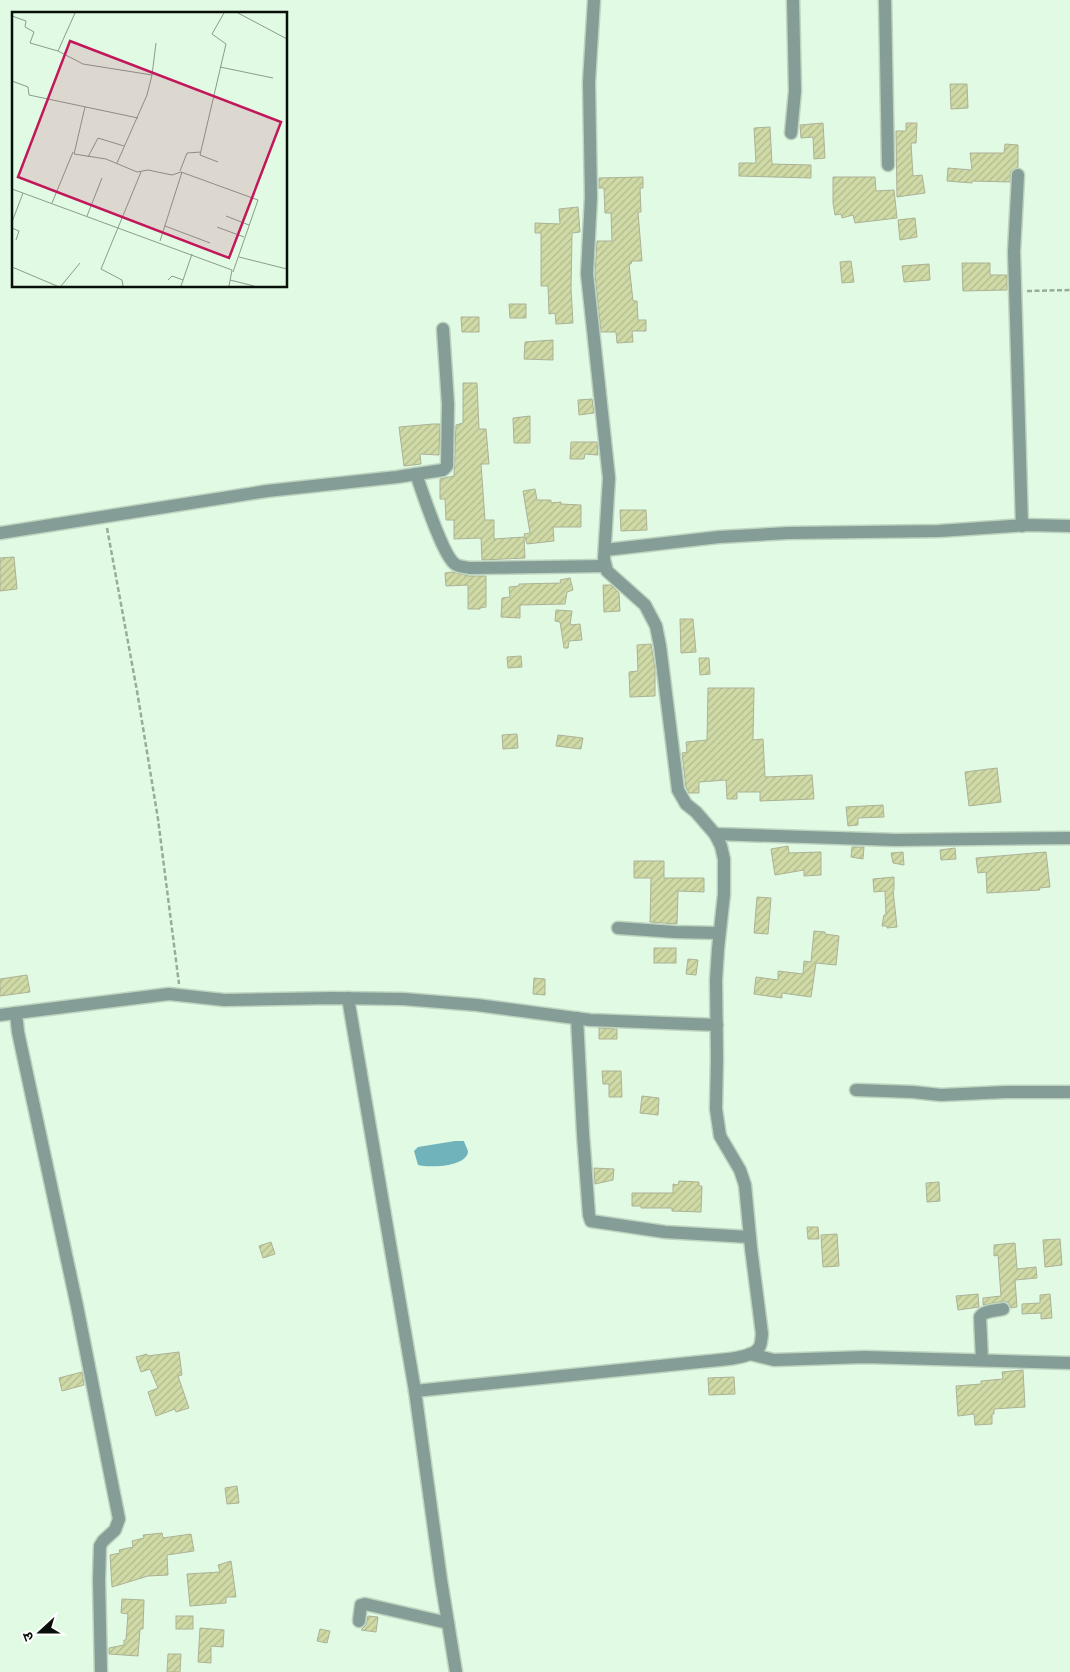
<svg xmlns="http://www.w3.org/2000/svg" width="1070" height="1672" font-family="'Exo 2','Noto Sans Devanagari',sans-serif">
<defs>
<pattern id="building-hatch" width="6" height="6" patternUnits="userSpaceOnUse" patternTransform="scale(1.25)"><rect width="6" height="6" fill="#cfdaa6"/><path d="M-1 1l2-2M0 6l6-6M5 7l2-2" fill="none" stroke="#b0ba8d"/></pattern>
</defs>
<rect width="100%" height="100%" fill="#e1fae3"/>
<path fill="#70b3bb" d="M455,1141H464C465,1145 468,1149 468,1152C466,1167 429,1168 418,1165L414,1151L418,1147Z"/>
<g fill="url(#building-hatch)" stroke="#acb296">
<path d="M950,84H967L968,108L951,109Z"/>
<path d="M823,123L825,158L814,159L813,137L801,138L800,125Z"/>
<path d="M906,123H917L916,143H911L913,176L922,175L925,193L897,197L896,131H906Z"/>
<path d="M770,127L772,164L811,165V178L739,176V163H756L754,128Z"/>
<path d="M1005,144L1018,145V167L1011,171L1010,182L972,181V183L947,181L948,168L972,170L970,153H1004Z"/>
<path d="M643,177V188H640L641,212H638L642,261H632L631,264H629L633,301H637L638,320H646V331H632L633,342L617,343L616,332H601L595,274L597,241H612L611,213H605L604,188H599V178Z"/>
<path d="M833,177H875L876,191L894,190L897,218L855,223L853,215L842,218L841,214L835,215L833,203Z"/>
<path d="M578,207L580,232L572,233L571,289L573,323L556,324L555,313L549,314L548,286H541V233H535V223L560,224L559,209Z"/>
<path d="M915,218L917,237L900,240L898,220Z"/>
<path d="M851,261L854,282L842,283L840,262Z"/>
<path d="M962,263H990V275H1007V290L963,291Z"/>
<path d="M929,264L930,280L904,282L902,266Z"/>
<path d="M509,304H526V318H510Z"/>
<path d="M461,317H479V332H462Z"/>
<path d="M553,340V360L524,359L525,342Z"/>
<path d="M463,383H477L479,429H486L489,464H481L485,520H494V539L524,537L525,558L482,560L481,538L454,539V520H446L445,499H440V479L454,476L456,425L463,423Z"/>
<path d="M592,399L594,413L579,415L578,400Z"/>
<path d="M530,416V443H514L513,418Z"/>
<path d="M433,424H440L439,455L420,454L421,464L404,466L399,427Z"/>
<path d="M571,442H597L598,455L585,454L584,459H570Z"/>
<path d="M535,489L537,500H551V503L561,502V504L581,505V527H553L554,541L527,544L524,534L530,533L523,491Z"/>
<path d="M620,510H646L647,530L621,531Z"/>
<path d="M14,557L17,589L0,591V558Z"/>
<path d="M453,572L469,576H486V607L480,608V609H468V585L446,586L445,573Z"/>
<path d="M570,578L573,590L567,592L565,604L520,605V618L501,617L502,598L510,597L509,587L519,586V584L561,583L560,580Z"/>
<path d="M603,585H611L619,593L620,611L604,612Z"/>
<path d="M556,610L572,611L570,625L580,624L582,640L569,641L568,648H564L560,622L555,621Z"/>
<path d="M680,619H693L696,652L681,653Z"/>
<path d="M651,644L655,668V696L630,697L629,672L638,671L637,645Z"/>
<path d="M521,656L522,667L508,668L507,657Z"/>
<path d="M699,658H709L710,674L700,675Z"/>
<path d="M708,688H754L753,740L763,739L765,777L812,775L814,799L760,801V792H737V799H727L726,780L699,782V793H689L686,787L682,753L687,752L686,742L707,740Z"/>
<path d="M517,734L518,748L503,749L502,735Z"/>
<path d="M558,735L583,738L581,749L556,746Z"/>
<path d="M997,768L1001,802L969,806L965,772Z"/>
<path d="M883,805L884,817L858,818V825L848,826L846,807Z"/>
<path d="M788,846L789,853L821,852V875L804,876V870L775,875L771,849Z"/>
<path d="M852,847H864L863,859L851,857Z"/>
<path d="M955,848L956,859L941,860L940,850Z"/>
<path d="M903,852L904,865L893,863L891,853Z"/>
<path d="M1046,852L1050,887L1039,888L1040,890L987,893L986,872L978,873L976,858Z"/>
<path d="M634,861H664V878H704V892L678,891L677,924L650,922L651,878H634Z"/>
<path d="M894,877V890H893L897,927L887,928V926H882L884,915H886L885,891L874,892L873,879Z"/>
<path d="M757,897L771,898L768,934L754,933Z"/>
<path d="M814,931L825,932V934L839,936L836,965L816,963L811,997L782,993V998L754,994L756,977L778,980V971L803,974L804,961L811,962Z"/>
<rect x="654" y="948" width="22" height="15"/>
<path d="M688,959L698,960L696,975L686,974Z"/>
<path d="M27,975L30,992L0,996V979Z"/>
<path d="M534,978L545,979V995L533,994Z"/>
<path d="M599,1028L617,1029V1039H599Z"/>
<path d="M602,1071H621L622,1097H609V1084H603Z"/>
<path d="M642,1096L659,1098L658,1115L640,1113Z"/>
<path d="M594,1168L614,1169L613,1180L595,1184Z"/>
<path d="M679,1181L699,1182V1186H702L701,1212L672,1211V1208H641V1206H632V1193H673V1184L678,1185Z"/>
<path d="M939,1182L940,1201L927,1202L926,1183Z"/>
<path d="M807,1227H818L819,1239H808Z"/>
<path d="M837,1234L839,1266L823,1267L821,1235Z"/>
<path d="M1060,1239L1062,1265L1045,1267L1043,1240Z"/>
<path d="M271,1242L275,1254L263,1258L259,1246Z"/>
<path d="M1015,1243L1017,1269L1036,1267L1037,1278L1015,1280L1017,1307L1011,1308L1009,1303L1005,1301L983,1305V1298L1001,1296L998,1255L994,1256V1245Z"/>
<path d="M978,1294L979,1307L958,1310L956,1296Z"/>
<path d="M1050,1294L1052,1318L1041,1319V1313L1022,1314V1304L1040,1303V1295Z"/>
<path d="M179,1352L182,1375L178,1376L189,1408L176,1412L175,1409L156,1416L148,1392L158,1388L150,1369L141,1372L136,1357L147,1354V1356Z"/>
<path d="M1023,1370L1025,1407L994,1409V1414H992V1424L975,1425L974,1414L958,1416L956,1386L981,1384V1381L1003,1379L1002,1372Z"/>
<path d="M82,1372L84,1385L62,1391L59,1378Z"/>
<path d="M734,1377L735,1394L709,1395L708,1378Z"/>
<path d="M237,1486L239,1503L227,1504L225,1488Z"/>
<path d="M162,1533L163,1538L191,1534L194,1551L167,1555L168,1575L148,1576L112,1587L110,1555L120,1553L119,1550L133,1547L132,1541L144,1538L143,1535Z"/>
<path d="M231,1561L236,1597H226V1603L190,1606L187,1574L220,1572L218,1565Z"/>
<path d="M122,1599L144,1600L143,1629H140L138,1656L109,1654V1648L124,1645V1640H126L128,1614L121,1613Z"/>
<rect x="176" y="1616" width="17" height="13"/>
<path d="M368,1616L378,1617L376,1632L361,1630L366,1625Z"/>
<path d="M200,1628L224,1630L223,1647L211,1646V1663L198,1662Z"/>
<path d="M320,1629L330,1631L327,1643L317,1641Z"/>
<path d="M168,1654H181L180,1672H167Z"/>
</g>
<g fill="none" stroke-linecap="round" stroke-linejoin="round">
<g stroke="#bed4c0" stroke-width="15">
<g id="minor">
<path d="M885,0L888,165"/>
<path d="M791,133L795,91L793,0"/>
<path d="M1018,175L1014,252L1022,526"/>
<path d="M416,474C422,491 443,556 455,564C459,567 465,567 470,568L605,566"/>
<path d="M0,533L267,491L397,477L443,470L447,466L448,404L443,329"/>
<path d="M605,550L719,537L788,533L939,531L1027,525L1070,526"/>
<path d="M715,834L896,840L1070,838"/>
<path d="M618,928L675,932L719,933"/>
<path d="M348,998L415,1391L441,1580L456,1672"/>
<path d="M0,1015L16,1013"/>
<path d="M577,1018L583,1134L589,1215L591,1221L665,1232L749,1237"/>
<path d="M856,1090L913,1092L941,1095L1006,1092H1070"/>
<path d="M750,1354L774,1360L865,1357L1070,1363"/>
<path d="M982,1360L980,1317C984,1310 996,1311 1003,1309"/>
<path d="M415,1391L709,1361C720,1360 751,1358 758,1349C762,1345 761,1339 762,1334L751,1248L745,1185L740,1170L720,1136L716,1109L717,1058L716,980L718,949L724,894V859L721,846L715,834L696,812L686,804L678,790L660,646L656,626L645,605L607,571L604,559L609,478L587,274L591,197L589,82L594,0"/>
<path d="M359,1621L361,1605L365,1604L448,1623"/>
<path d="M101,1672L99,1580L100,1546L103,1541L115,1530L119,1519L77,1306L18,1032L16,1013L169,994L224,1000L332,998L403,999L477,1005L590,1020L717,1025"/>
</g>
</g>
<g stroke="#99ac9b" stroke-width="2.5" stroke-dasharray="5 2.5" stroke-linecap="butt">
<path d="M1027,291L1070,290"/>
<path d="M107,528L137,691L158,819L179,984"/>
</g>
<use href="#minor" stroke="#849e97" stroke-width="12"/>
</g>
<g transform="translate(12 12)">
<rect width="275" height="275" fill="#e1fae3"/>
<path fill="none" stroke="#8a9c8b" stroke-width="1" d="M63,1L46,39L71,52L140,63L135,83L105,151M226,1L275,27M0,4L14,9L13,15L22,20L18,31L46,39M208,55L261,66M140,63L144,31M0,69L16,75L17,83L126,106M73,95L62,142L94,147L125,160L136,158L160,163L169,160L246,188L221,260M76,145L86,126L112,134M206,150L188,143L214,32L200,22L212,1M168,159L175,141L189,140M0,177L220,258L217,274M40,191L61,140M75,204L90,166M214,204L237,213M0,210L11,181M153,214L198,231M205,215L232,225M0,216L7,219L4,228M148,229L170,160M227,245L275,257M0,255L45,274M156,268L160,264L171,268M218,268L242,274M49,274L68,251M111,274L110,268L89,257L129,160M169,274L180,242"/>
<path fill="#c2185b" fill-opacity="0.15" stroke="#c2185b" stroke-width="2.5" d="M58,29L269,110L217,246L6,165Z"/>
<rect width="275" height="275" fill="none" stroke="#070f08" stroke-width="2.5"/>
</g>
<g transform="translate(40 1632) rotate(249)" stroke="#ffffff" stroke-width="4" paint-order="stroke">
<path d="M0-4L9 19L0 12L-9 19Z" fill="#070f08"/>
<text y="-8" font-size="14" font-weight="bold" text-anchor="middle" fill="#070f08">उ</text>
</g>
</svg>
